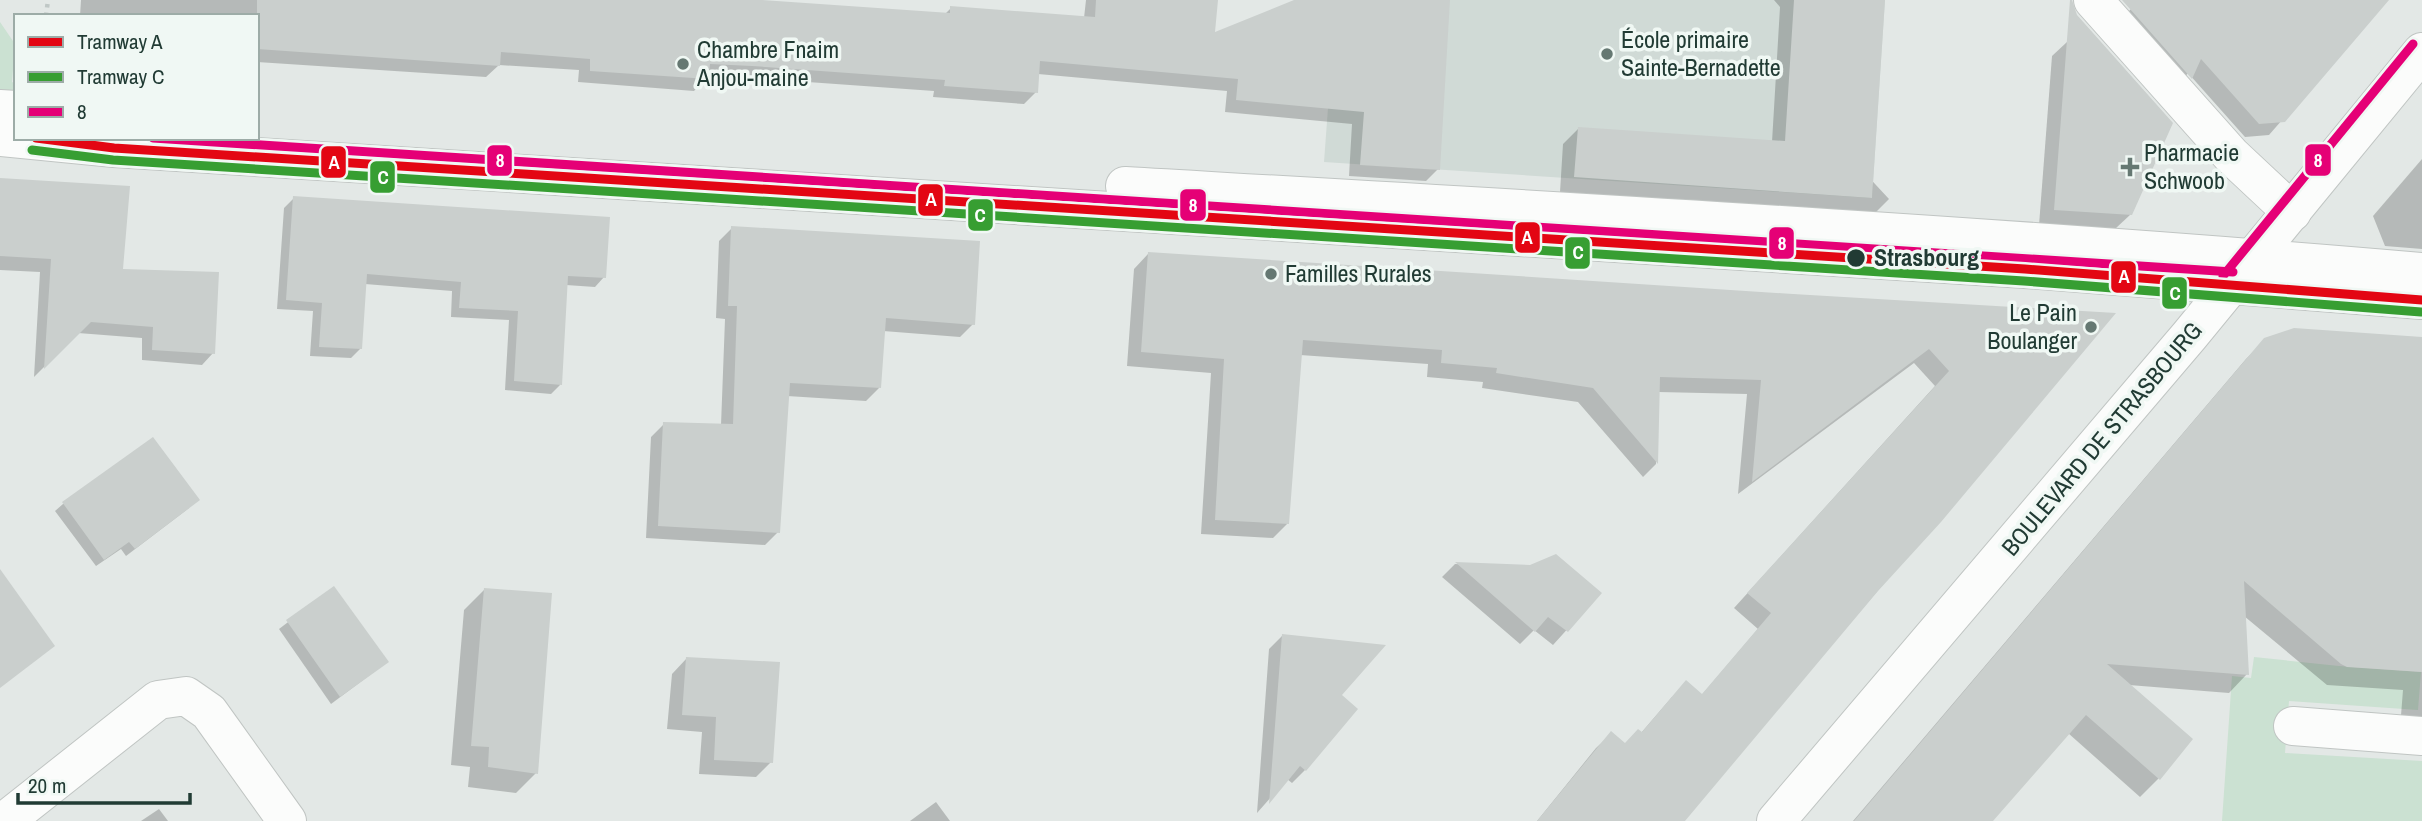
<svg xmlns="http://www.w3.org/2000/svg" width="2422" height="821" font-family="'Archivo Narrow',sans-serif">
<rect width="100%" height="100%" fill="#e3e8e6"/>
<path fill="#d0dad6" d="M1336,0H1885L1872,198L1324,162Z"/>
<g fill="#cbe1d2">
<path d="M0,22L15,44L12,82L16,84V100L0,98Z"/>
<path d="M2254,657L2339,666L2421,672L2418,710L2289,701L2285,753L2422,761V821H2222L2232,676L2251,678Z"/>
</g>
<g fill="#0003">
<path d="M81,0H754L944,15L951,8L1084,18L1086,0H1216L1213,35L1299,0H1448L1438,169L1426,181L1349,176L1352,124L1225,112L1227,91L1038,74L1036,92L1024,104L933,97L934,91L739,77L707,76L694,91L578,82L579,70L499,65L486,77L257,62V16H80Z"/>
<path d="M1774,0H1883L1850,157L1889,199L1875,213L1560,192L1563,144L1578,129L1772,142L1780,7Z"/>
<path d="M2140,0H2387L2269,135L2245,137L2188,73L2184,78L2127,13Z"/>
<path d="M2067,42L2161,145L2131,214L2115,229L2039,225L2052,56Z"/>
<path d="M2422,159V249L2385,246L2373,216Z"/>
<path d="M0,180L213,353L202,365L142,360V338L78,333L34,377L40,272L0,270Z"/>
<path d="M294,198L604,277L595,287L566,285L560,385L551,394L505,390L509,320L451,317L452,291L365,284L361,348L351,358L310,356L313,311L277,309L284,208Z"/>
<path d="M732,228L973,324L960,337L883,331L879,388L866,401L787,396L778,532L765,545L646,538L651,437L664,424L721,425L725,319L716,318L719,241Z"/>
<path d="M1148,254L2113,315L1681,821H1537L1596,748L1611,734L1624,745L1641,733L1672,697L1701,696L1758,629L1734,608L1935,386L1914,363L1738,494L1747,394L1658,392L1656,464L1643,477L1578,402L1482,388L1483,382L1427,377L1428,364L1300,355L1288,523L1273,538L1201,534L1211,373L1127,366L1134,269Z"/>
<path d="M2422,338V729L2400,728L2403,690L2327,685L2244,616L2247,674L2229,693L2129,685L2191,739L2158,779L2140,797L2068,733L1991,821H1853L2246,359L2265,340Z"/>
<path d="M63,504L189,508L126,556L121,549L96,566L55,511Z"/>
<path d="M1455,564L1531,567L1600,593L1553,645L1534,630L1520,644L1442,577Z"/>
<path d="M333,588L387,662L331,704L279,629Z"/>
<path d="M484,590L536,773L516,793L468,787L470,767L451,765L464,610Z"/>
<path d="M1282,636L1340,695L1305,770L1292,783L1287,779L1257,813L1269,649Z"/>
<path d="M687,658L771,762L756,777L699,774L702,732L667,729L672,674Z"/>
<path d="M936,802L950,821H910Z"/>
<path d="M159,809L168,821H141Z"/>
</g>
<g fill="#cacfcd">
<path d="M257,0H762L950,13V6L1095,17L1096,0H1218L1215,32L1294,0H1450L1440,170L1360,165L1364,112L1236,100L1238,79L1040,61L1038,93L944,86L945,80L752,66L710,64L708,79L590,71V59L501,52L500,66L257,49Z"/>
<path d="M1794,0H1885L1872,198L1574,177L1578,127L1785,141Z"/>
<path d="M2070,0H2072L2077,15L2173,123L2132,215L2054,210Z"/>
<path d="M2122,0H2389L2285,122L2259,124L2201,59L2192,79Z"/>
<path d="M0,178L130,186L123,269L219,272L215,354L152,350L153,327L91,322L44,369L51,259L0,256Z"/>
<path d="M293,196L610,217L606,278L568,276L562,385L514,381L518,311L459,308L461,282L367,274L362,349L319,347L322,303L286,300Z"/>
<path d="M731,226L980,241L975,325L886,318L881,388L790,383L780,533L658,526L663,422L733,424L737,306H728Z"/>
<path d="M1148,252L1793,294L2116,313L1941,522L1878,591L1685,821H1537L1611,731L1625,743L1638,729L1642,732L1686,680L1702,694L1771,613L1747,593L1949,371L1929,349L1752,482L1761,380L1660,377L1658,464L1593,388L1496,373L1497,368L1441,363L1442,350L1303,340L1289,524L1215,520L1224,359L1141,352Z"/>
<path d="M2294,328L2422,337V672L2347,667L2341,664L2244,581L2249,675L2107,664L2193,739L2160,780L2086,715L1993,821H1854L2264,338Z"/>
<path d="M153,437L200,500L135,549L129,542L104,560L62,502Z"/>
<path d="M1556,554L1602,593L1568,632L1548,617L1535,632L1455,562L1530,565Z"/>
<path d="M0,569L55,646L0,688Z"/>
<path d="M334,586L389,662L340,697L286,620Z"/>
<path d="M484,588L552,593L538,774L488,767L489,747L471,746Z"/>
<path d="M1282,634L1386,645L1342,695L1358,709L1306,771L1300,766L1269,804Z"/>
<path d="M686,657L780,662L773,763L714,760L716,717L682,715Z"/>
</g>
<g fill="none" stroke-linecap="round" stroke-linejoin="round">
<g stroke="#c0c5c3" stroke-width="40">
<g id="minor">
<path d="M2093,0L2231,155L2292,212"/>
<path d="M0,109L16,110"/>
<path d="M0,137L114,148L2025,269L2422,300"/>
<path d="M1125,186C1557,211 1990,235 2422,272"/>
<path d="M2293,726L2422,736"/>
<path d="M5,821L158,700L186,696L209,712L287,821"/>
<path d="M1776,821L2190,335L2422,52"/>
</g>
</g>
<path stroke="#c0c8c6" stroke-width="4.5" stroke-dasharray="3.5 5" stroke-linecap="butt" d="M46,16L48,0"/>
<use href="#minor" stroke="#fbfcfb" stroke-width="38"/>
<g stroke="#f0f8f4" stroke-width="14">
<g id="bus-1">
<path d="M153,138L2233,272"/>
<path d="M2223,276L2413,44"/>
</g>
</g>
<use href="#bus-1" stroke="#e50076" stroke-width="9"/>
<g stroke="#f0f8f4" stroke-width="14">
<path id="tram-1" d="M36,138L114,148L2025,269L2422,300"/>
</g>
<g stroke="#f0f8f4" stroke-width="14">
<path id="tram-2" d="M32,150L113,160L2024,281L2421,312"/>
</g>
<use href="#tram-1" stroke="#e30613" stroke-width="9"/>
<use href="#tram-2" stroke="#379e32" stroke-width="9"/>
</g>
<g fill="#657872" stroke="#f0f8f4" stroke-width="2.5">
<circle cx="1607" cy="54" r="7"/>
<circle cx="683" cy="64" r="7"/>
<path d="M2126.5 156.5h7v7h7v7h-7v7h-7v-7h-7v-7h7z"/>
<circle cx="1271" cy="274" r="7"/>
<circle cx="2091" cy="327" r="7"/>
</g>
<circle fill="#213b34" stroke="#f0f8f4" stroke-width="2.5" cx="1856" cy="258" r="10"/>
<g text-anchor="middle" stroke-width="7" stroke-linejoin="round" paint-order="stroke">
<g font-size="24" fill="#213b34" stroke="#f0f8f4" text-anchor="start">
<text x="1621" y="48">École primaire<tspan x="1621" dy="28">Sainte-Bernadette</tspan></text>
<text x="697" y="58">Chambre Fnaim<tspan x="697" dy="28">Anjou-maine</tspan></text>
<text x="2144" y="161">Pharmacie<tspan x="2144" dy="28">Schwoob</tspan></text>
<text x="1285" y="282">Familles Rurales</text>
<text x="2077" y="321" text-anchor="end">Le Pain<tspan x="2077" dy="28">Boulanger</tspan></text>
</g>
<g font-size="24" font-weight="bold" fill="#213b34" stroke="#f0f8f4" text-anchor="start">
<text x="1874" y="266">Strasbourg</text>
</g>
<g font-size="24" fill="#213b34" stroke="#f0f8f4">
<text transform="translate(2102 439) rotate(-50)" y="8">BOULEVARD DE STRASBOURG</text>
</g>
</g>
<g stroke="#f0f8f4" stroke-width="2.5">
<rect x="2304" y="143" width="28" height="34" rx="7" fill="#e50076"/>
<rect x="486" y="144" width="27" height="33" rx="7" fill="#e50076"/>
<rect x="320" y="145" width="27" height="34" rx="7" fill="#e30613"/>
<rect x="369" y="160" width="27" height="34" rx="7" fill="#379e32"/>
<rect x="917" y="183" width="27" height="34" rx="7" fill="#e30613"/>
<rect x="1179" y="188" width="28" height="34" rx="7" fill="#e50076"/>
<rect x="967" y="198" width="27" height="34" rx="7" fill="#379e32"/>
<rect x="1514" y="221" width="27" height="33" rx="7" fill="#e30613"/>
<rect x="1768" y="226" width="27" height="34" rx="7" fill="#e50076"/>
<rect x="1564" y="236" width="27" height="34" rx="7" fill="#379e32"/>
<rect x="2110" y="260" width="27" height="34" rx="7" fill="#e30613"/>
<rect x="2161" y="276" width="27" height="34" rx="7" fill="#379e32"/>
</g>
<g font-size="19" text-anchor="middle" font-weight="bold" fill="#fff">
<text x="2318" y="167">8</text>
<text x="500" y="167">8</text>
<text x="334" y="169">A</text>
<text x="383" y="184">C</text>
<text x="931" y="206">A</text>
<text x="1193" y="212">8</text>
<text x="980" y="222">C</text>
<text x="1527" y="244">A</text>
<text x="1782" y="250">8</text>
<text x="1578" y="259">C</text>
<text x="2124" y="283">A</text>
<text x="2175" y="300">C</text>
</g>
<rect x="14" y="14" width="245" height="126" fill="#f0f8f4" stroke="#9daca7" stroke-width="2"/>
<rect x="28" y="37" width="35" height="10" fill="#e30613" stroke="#9daca7" stroke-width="2"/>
<text x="77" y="49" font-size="21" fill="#213b34">Tramway A</text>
<rect x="28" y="72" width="35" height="10" fill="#379e32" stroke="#9daca7" stroke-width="2"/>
<text x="77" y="84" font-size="21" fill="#213b34">Tramway C</text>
<rect x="28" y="107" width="35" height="10" fill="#e50076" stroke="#9daca7" stroke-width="2"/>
<text x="77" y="119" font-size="21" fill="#213b34">8</text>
<path d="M18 793v10h172v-10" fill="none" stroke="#213b34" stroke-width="3.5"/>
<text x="28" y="793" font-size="21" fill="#213b34" stroke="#f0f8f4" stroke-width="5" paint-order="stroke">20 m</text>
</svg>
